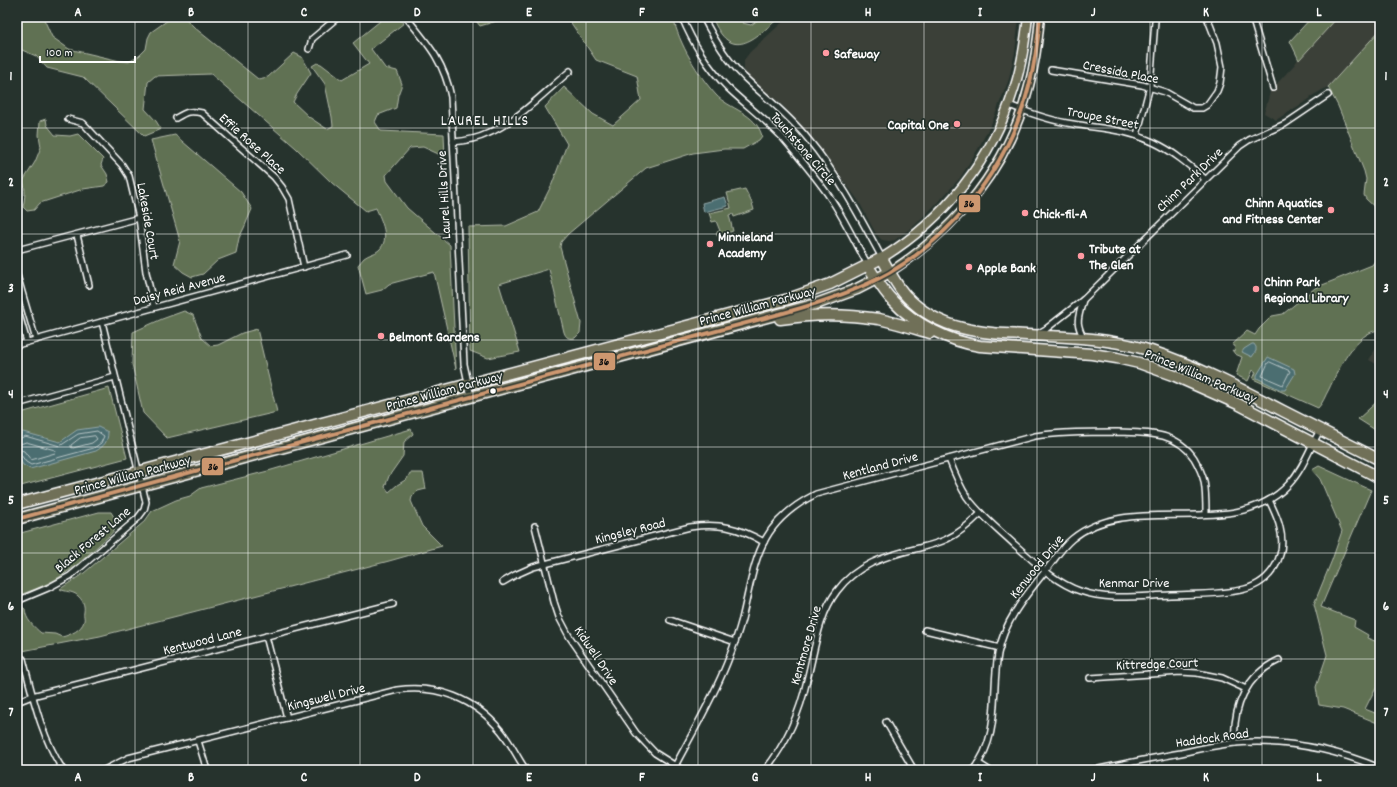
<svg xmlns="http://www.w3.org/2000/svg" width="1397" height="787" font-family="Dekko,sans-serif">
<rect width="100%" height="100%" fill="#26332d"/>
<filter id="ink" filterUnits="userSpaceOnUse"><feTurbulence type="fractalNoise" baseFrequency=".025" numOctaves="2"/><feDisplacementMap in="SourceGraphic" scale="8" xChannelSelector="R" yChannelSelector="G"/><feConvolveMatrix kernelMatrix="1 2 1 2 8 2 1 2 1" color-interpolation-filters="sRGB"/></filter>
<g filter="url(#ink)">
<g fill="#3a4039">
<path d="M788,17H1019L1015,52L1009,79L993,120L978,149L960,178L943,197L915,225L895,240L889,241L882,240L876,234L858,200L810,136L784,107L747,75L744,70V60L750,52Z"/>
<path d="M1330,17H1380V30L1338,76V81L1310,97L1311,98L1276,120L1264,113L1268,100L1270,91L1295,64L1308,42Z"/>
<path d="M1380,341V366L1369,360Z"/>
</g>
<g fill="#617152" stroke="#b0b8a8">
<path d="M17,17H43L52,37L69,49L120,61L129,62L139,56L146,49L148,38L151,32L168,20L169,17H184L195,28L258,79L268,77L294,53L302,57L311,73L297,94L293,102L309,117L327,129L333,126L332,117L325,84L312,66L317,63L321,64L342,80L369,64L353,43L385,17H397L404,23L371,49L385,68L397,71L402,84L398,95L396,108L378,115L375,122L381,131L444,134L445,157L423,147L410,148L386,175L387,181L407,208L450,245L456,369L434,272L389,284L382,290L366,294L358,265C360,263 362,260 364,258C369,254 375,254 379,250C391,239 381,220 376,208L366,211L332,183L296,148L211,74L155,76L148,82L145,109L156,121L161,129L144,136L83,77L47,68L36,56L22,50H17Z"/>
<path d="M473,17H510L480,26Z"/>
<path d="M567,17H673C679,44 698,75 716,95C729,109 756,113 762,136L759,140L743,149H724L693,153L646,168L568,234L561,242L560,247L581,323L580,333L575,338C569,339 566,338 564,332L549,269L499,284L520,352L488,358L470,351L468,227L506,226L538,212L552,184L567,144L545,107L564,87L593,114L613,125L641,100L637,76L596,60Z"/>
<path d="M712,17H739L743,23L751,25L762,17H780C754,39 731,64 712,17Z"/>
<path d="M1312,17H1338L1299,60L1290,41Z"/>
<path d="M1380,30V212L1366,199L1364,195L1366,179L1364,171L1338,106L1328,87Z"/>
<path d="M46,119L47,125L55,135L70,136L78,134L103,159L101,165L107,174L109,182L104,186L83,189L40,203L34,210L27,211L23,207C25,197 26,190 23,181L35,162L41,147L39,135L40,121Z"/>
<path d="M175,135L241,192L252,209L244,228L239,238L236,253L218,260L203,274L192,277L183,272L174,264L180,241L151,140Z"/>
<path d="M745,189L752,203L754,210L734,217L733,214L729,215L733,231L717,236V232L720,231L716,221L712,222L709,213L731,208L727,193Z"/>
<path d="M1380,254V330C1356,331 1338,370 1329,389C1325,396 1323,403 1318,408L1253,379L1256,372L1253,370L1248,381L1236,375L1242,357L1235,354L1232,350L1234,351L1235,346L1232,345L1247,331L1255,335L1259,329L1272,316L1283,314L1315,288L1372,265Z"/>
<path d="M184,311L193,315L202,338L211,346L218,345L242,333L257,329L277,412L167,438L143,413L132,364L133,332L162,319Z"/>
<path d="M109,388L127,458L17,487V414Z"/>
<path d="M1380,399V433L1358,419Z"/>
<path d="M411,429L413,434L404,442L403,456L389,476L385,487L389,492L397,485L407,479L410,473H423L426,489L418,491L412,497L411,501L422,526L442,546L389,561L100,636L17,652V607L18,609L22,607L25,609C25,619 34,627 41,633L55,634L62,637C70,635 82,630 84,621C85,618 83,615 84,612C85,605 83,600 77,595C72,591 65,592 60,589L84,573L145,521L152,511L176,500L190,496L201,488L268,471Z"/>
<path d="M1319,466L1371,490L1321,607L1355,620L1354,627L1368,635L1367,638L1380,643V679L1365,709L1380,715V724L1343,709L1319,705L1316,687L1327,655L1314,604L1332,560L1342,531L1320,479L1312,470Z"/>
<path d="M99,512H111C114,517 117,521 116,526C114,533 105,539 100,544C88,555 77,566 64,574C50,584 33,590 17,596V534Z"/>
</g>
<g fill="#4b6e71" stroke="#93a8aa">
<path d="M725,197L728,206L704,212L702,203Z"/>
<path d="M1252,344H1254L1256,347V351L1252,357L1242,352L1244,349Z"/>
<path d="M1268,357L1294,369L1295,374L1285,390H1281L1257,378V375Z"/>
<path d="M98,427L108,432C108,442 104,446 96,451L30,469L23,465L17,454L18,436L23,432L60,442L77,430Z"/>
</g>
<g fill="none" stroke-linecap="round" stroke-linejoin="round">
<g stroke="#b7c5c6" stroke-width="1">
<path d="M1270,362L1290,371L1283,385L1262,376L1268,363Z"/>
<path d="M95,436L97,439L92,443L73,448L71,447V445L80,438Z"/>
<path d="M17,440L25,436L60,446L78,434L97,431L104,436L101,443L94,448L31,465L26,462L21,455L17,454"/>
<path d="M17,445L26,442L55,450L56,452L55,453L31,460L24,451L17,449"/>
</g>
<g stroke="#fff" stroke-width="8">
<g id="street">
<path d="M406,17C428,44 444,61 451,97L464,364L471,397"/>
<path d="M682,17C692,42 709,69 728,88C746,105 765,119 782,137C799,157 816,177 831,199C845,220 856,244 868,265"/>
<path d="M703,17C714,39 727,60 744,77C766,98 789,115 808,139C838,175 860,217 882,258"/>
<path d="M1252,17L1273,88"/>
<path d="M309,49L312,39L338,17"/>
<path d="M1051,70L1142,85L1165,92L1193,108H1202L1207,105L1217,91L1220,83L1222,67L1217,43L1207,17"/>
<path d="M1009,105C1029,113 1051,121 1073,124C1103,129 1125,129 1153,142C1173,151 1189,165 1205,179"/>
<path d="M176,118C186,112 189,110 202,113L274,177L282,187L289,199L304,267"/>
<path d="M68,119L83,123L122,165L129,176L139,218L146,272L154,307"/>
<path d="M1137,135L1150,86L1155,21"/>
<path d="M453,142C465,141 477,139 489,133C517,121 546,91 570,71"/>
<path d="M77,235L89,285"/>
<path d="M17,250L139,218"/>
<path d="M17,275L36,340"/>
<path d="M1083,300C1078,320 1075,321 1084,339"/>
<path d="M17,308L27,342"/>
<path d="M1039,333L1046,329L1083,300L1240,146L1249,140L1285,124L1328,95"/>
<path d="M17,345L347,255"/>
<path d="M17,404L115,377"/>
<path d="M949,459C954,472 959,485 967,497C980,515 998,529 1014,544C1034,561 1054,582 1080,591C1108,601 1141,596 1170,595C1193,594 1223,595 1245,589C1272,582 1287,555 1280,528C1278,518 1273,509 1269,500"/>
<path d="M535,526L554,602L559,617L569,636L636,733L655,753L682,770"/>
<path d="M503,582L515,575L533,567L690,527C719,523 738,527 764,542"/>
<path d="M17,601L48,588L70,576L82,566L138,518L144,510L146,502L102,322"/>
<path d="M670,620L735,642"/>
<path d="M925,630L1000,648"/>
<path d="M266,636L287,718"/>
<path d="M23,659C33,697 41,736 63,770"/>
<path d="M1090,678L1181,672L1197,673L1222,678L1246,689"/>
<path d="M17,702L32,696L393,604"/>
<path d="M886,722L914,770"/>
<path d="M198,741L207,770"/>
<path d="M1235,743C1232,708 1246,675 1279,660"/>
<path d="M978,763L989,770"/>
<path d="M675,766C693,732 713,698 727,663C733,648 738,634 742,619C756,562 756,524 816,494L1035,436C1062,432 1089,432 1117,432C1146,433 1176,431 1194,458C1198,465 1202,473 1204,481C1206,492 1206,503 1206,514"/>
<path d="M104,770L128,758L397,690C437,684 475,699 501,731C511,743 517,757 526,770"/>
<path d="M765,770C786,744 800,712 807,680C815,650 818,616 837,591C856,565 885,556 915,549C926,546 937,544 947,539C960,533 971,523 981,513"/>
<path d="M973,770C1001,736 991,694 998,654C1004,621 1026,595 1047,569C1055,559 1062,547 1072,539C1132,489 1234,544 1289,484C1303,469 1310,448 1320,430"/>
<path d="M1094,770C1123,764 1152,758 1181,753C1198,749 1216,745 1235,743C1284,739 1334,749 1380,768"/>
</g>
</g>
<g stroke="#fff" stroke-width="11">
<g id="primary">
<path d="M882,258C945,219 992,160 1014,89C1022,65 1025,41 1028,17"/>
<path d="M890,272C958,228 1009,166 1029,86C1035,63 1038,40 1040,17"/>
</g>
</g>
<g stroke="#fff" stroke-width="13">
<g id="highway">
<path d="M868,266C876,278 883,291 893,301C914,324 951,342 980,346L1092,354L1117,358L1139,363L1175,376L1238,404L1380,478"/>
<path d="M780,319C812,314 847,314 879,319C897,323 913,328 930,333"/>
<path d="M17,504L785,300L830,284L882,258C889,271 896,285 906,296C945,337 996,333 1047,336C1079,337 1121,341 1151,351C1197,366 1241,389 1283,411C1315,427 1348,444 1380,460"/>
<path d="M17,519L816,304L857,289L890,272"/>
</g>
</g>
<use href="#street" stroke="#26332d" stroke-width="5"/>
<use href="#primary" stroke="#706f59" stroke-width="8"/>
<use href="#highway" stroke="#706f59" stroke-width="10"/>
<g stroke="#26332d" stroke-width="7">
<path id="bus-1" d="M17,519L787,312C823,302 857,291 889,273C957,233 1010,163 1029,86C1035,63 1038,40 1040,17"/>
</g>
<use href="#bus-1" stroke="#cd976f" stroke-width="4"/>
</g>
</g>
<path fill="none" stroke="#fff" stroke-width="1" stroke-opacity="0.55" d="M135,17V770M248,17V770M360,17V770M473,17V770M586,17V770M698,17V770M811,17V770M924,17V770M1037,17V770M1150,17V770M1262,17V770M17,128H1380M17,234H1380M17,340H1380M17,447H1380M17,553H1380M17,659H1380"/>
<g fill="#ff9aa2" stroke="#26332d" stroke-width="1.5">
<circle cx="826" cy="53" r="4"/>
<circle cx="957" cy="124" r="4"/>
<circle cx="1331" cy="210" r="4"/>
<circle cx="1025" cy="213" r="4"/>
<circle cx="710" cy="244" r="4"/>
<circle cx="1081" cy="256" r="4"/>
<circle cx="969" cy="267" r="4"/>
<circle cx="1256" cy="289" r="4"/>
<circle cx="381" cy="336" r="4"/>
</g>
<circle fill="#fff" stroke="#26332d" stroke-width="1.5" cx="493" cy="391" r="3.5"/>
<g text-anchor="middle" stroke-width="3.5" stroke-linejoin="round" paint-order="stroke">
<g font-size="14" font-weight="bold" fill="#fff" stroke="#26332d" text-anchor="start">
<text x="834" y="58">Safeway</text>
<text x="949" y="129" text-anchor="end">Capital One</text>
<text x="1323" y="207" text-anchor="end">Chinn Aquatics<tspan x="1323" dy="16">and Fitness Center</tspan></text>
<text x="1033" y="218">Chick-fil-A</text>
<text x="718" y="241">Minnieland<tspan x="718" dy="16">Academy</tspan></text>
<text x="1089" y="253">Tribute at<tspan x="1089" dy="16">The Glen</tspan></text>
<text x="977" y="272">Apple Bank</text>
<text x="1264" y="286">Chinn Park<tspan x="1264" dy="16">Regional Library</tspan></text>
<text x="389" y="341">Belmont Gardens</text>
</g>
<g font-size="14" fill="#fff" stroke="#26332d">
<text transform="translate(1121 71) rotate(11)" y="5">Cressida Place</text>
<text transform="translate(1103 117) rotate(11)" y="5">Troupe Street</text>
<text transform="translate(253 143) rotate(42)" y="5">Effie Rose Place</text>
<text transform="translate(804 148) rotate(49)" y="5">Touchstone Circle</text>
<text transform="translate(1189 179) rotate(-44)" y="5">Chinn Park Drive</text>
<text transform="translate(443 195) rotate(-93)" y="5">Laurel Hills Drive</text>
<text transform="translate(149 221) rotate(80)" y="5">Lakeside Court</text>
<text transform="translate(179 288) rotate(-15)" y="5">Daisy Reid Avenue</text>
<text transform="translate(757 305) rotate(-15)" y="5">Prince William Parkway</text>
<text transform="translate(1201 375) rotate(23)" y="5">Prince William Parkway</text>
<text transform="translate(444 390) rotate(-15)" y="5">Prince William Parkway</text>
<text transform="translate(880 465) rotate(-15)" y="5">Kentland Drive</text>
<text transform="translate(132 474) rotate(-15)" y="5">Prince William Parkway</text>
<text transform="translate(630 530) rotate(-14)" y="5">Kingsley Road</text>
<text transform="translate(92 539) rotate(-40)" y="5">Black Forest Lane</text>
<text transform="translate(1036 566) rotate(-51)" y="5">Kenwood Drive</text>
<text x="1134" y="587">Kenmar Drive</text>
<text transform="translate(202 640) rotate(-14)" y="5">Kentwood Lane</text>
<text transform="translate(805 645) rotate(-74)" y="5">Kentmore Drive</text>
<text transform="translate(597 655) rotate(56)" y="5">Kidwell Drive</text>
<text transform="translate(1157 663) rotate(-2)" y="5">Kittredge Court</text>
<text transform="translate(326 696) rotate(-14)" y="5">Kingswell Drive</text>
<text transform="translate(1212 737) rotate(-8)" y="5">Haddock Road</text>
</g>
<g font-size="15" letter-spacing="1" fill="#fff" stroke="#26332d">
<text x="485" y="125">LAUREL HILLS</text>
</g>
</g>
<g stroke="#26332d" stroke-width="1.5">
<rect x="958" y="194" width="23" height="19" rx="4" fill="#cd976f"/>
<rect x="593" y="352" width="23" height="19" rx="4" fill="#cd976f"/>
<rect x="201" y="457" width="23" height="19" rx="4" fill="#cd976f"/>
</g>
<g font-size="11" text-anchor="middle" font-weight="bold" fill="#111">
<text x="969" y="207">36</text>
<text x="604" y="365">36</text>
<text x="213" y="470">36</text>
</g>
<rect width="1397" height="787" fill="none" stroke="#26332d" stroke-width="44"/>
<path d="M40 56v6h95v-6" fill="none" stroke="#ffffff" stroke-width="2"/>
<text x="46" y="56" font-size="12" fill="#ffffff" stroke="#26332d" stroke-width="3" paint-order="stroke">100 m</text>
<rect x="22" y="22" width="1353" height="743" fill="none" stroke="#fff" stroke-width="1.5"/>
<g font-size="13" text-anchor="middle" font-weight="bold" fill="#fff">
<text x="78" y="16">A</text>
<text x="191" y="16">B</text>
<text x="304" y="16">C</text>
<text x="417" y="16">D</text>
<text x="529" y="16">E</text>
<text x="642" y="16">F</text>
<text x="755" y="16">G</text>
<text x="868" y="16">H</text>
<text x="980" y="16">I</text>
<text x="1093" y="16">J</text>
<text x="1206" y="16">K</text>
<text x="1319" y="16">L</text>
<text x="11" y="80">1</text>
<text x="1386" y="80">1</text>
<text x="11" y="186">2</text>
<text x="1386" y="186">2</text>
<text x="11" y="292">3</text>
<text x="1386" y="292">3</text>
<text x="11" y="398">4</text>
<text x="1386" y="398">4</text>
<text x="11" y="504">5</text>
<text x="1386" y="504">5</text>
<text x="11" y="610">6</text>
<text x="1386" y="610">6</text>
<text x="11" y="716">7</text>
<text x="1386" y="716">7</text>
<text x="78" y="781">A</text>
<text x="191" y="781">B</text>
<text x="304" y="781">C</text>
<text x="417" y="781">D</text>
<text x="529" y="781">E</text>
<text x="642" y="781">F</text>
<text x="755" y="781">G</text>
<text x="868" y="781">H</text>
<text x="980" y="781">I</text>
<text x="1093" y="781">J</text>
<text x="1206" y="781">K</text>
<text x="1319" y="781">L</text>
</g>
</svg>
